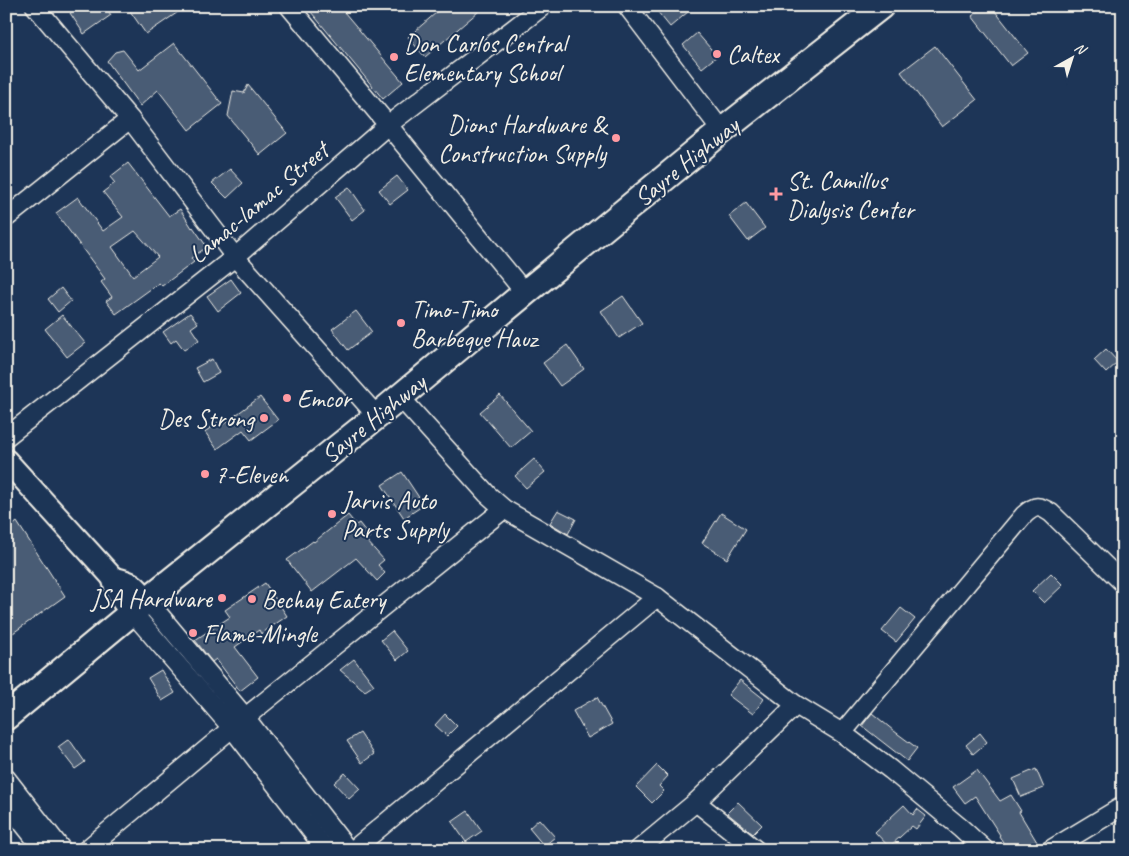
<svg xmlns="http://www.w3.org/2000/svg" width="1129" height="856" font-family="Caveat,sans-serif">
<rect width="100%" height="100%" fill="#1d3557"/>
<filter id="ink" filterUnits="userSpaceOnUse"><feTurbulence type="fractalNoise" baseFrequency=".02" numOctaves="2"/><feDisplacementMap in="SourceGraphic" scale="10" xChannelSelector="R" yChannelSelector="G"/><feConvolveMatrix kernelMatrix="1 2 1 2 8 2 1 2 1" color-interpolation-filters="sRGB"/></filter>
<g filter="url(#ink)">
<g fill="#485b74" stroke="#f4f1e8" fill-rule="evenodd">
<path d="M80,6H105L111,15L84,34L70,13Z"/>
<path d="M137,6H187L146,34L130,11Z"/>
<path d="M306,6H339L403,82L383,99Z"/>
<path d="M444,6H485L425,57L408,37Z"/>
<path d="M653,6H695L670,27Z"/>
<path d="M985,6H991L1028,53L1011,66L972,16Z"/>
<path d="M697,33L717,56L702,68L683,45Z"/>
<path d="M174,43L222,104L189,130L158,90L140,106L107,61L115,52L123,50L139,70Z"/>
<path d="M935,46L977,100L942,127L901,72Z"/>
<path d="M248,85L287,133L260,155L228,116L233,91L244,93Z"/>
<path d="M128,163L169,216L180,209L192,228L193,227L207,247L191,258L194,262L162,286L159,283L116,314L106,301L112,297L101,282L105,279L56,213L78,197L103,231L123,217L103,192L115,183L110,177ZM135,231L158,257L133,276L112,247Z"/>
<path d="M230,169L243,183L227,198L212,183Z"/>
<path d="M397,176L408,190L390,204L379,190Z"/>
<path d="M349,187L365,210L352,220L335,197Z"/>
<path d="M746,203L765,228L748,241L729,216Z"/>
<path d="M231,279L241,293L218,311L207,296Z"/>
<path d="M61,288L71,301L58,312L48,299Z"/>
<path d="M623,296L642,323L619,338L601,311Z"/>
<path d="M356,311L372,332L348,350L332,329Z"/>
<path d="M190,313L198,323L191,328L199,340L184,350L176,339L171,343L163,332Z"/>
<path d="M62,315L85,343L67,357L45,329Z"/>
<path d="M567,345L584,369L560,386L543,363Z"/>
<path d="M1106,349L1118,362L1106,373L1094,360Z"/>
<path d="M212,359L219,373L203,382L195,368Z"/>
<path d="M500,395L531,431L511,448L480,412Z"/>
<path d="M260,397L278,420L251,440L243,430L217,449L205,432L218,422L221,426Z"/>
<path d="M534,459L545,472L526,488L515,476Z"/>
<path d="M402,472L424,505L404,518L382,485Z"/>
<path d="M558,510L576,519L568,534L550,523Z"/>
<path d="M721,513L746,529L727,559L702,543Z"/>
<path d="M348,515L356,525L359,523L370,537L366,540L384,560L378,565L385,573L377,581L356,558L312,592L287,560L313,541L314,542Z"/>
<path d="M17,522L65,596L13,633L6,625V531Z"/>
<path d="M1051,573L1063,585L1044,603L1032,591Z"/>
<path d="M265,583L287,616L261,634L259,630L235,647L258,677L240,691L216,659L212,662L195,640L230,617L225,610Z"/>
<path d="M901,608L915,619L896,642L882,631Z"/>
<path d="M392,631L408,651L397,660L381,640Z"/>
<path d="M354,659L374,685L365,691L340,670Z"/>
<path d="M161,670L175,693L162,701L148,678Z"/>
<path d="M740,680L764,699L753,714L728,695Z"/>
<path d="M597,697L612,724L588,738L573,711Z"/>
<path d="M872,713L894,731L917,748L907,761L862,726Z"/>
<path d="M445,714L457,726L447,736L435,725Z"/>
<path d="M360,733L374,754L362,763L347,741Z"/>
<path d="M980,733L987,742L973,754L966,745Z"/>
<path d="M69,739L85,762L75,769L58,747Z"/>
<path d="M657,765L668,776L659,786L664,791L652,803L636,787Z"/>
<path d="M1036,769L1044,788L1021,797L1013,779Z"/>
<path d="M977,770L1000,801L1011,795L1021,811L1019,812L1037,842L1024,850H1008L999,836L1000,835L975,796L965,803L953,787Z"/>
<path d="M345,773L360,789L349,799L334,783Z"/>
<path d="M738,802L762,825L753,834L727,813Z"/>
<path d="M904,805L913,815L917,809L926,816L916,829L912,826L889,847L875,832Z"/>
<path d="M468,811L482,831L466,842L452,822Z"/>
<path d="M539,819L555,837L544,846L529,828Z"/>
</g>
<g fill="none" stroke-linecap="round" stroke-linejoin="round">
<g stroke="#f4f1e8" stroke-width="21">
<g id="minor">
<path d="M35,6L130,119L235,257L377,416"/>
<path d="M289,6L388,125L525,293"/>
<path d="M627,6L722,131"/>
<path d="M6,218L130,119"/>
<path d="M400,397L487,494L504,509L657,597L796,705L842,733L891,770L961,828L985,850"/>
<path d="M6,437L235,257L388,125L543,6"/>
<path d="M147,600L245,717L348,850"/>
<path d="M132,612L232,728L326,850"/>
<path d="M842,733L1024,515C1035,505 1039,505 1051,513L1123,583"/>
<path d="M6,778L62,850"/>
<path d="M6,802L44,850"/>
<path d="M696,802L756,850"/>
<path d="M86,850L232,728L504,509"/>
<path d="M353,850L657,597"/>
<path d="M638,850L696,802L796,705"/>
<path d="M1050,850L1123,806"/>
</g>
</g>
<g stroke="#f4f1e8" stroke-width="25">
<g id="major">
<path d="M6,460L113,578"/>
<path d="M113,578C132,582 135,584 147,600"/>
<path d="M113,578C116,593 122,602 132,612"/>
</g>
</g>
<g stroke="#f4f1e8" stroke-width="29">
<path id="highway" d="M6,717L147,600L377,416L525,293L722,131L881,6"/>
</g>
<use href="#minor" stroke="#1d3557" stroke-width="18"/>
<use href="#major" stroke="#1d3557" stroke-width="21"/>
<use href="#highway" stroke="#1d3557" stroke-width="25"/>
</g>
</g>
<g fill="#ff9aa2" stroke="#1d3557" stroke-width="2">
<circle cx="717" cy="54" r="5"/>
<circle cx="394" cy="57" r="5"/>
<circle cx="616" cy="138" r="5"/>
<path d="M773.5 186.5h5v5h5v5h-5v5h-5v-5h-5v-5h5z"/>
<circle cx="401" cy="323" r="5"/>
<circle cx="287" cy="398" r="5"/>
<circle cx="264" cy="418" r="5"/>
<circle cx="205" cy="474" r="5"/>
<circle cx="332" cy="514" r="5"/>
<circle cx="222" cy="598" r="5"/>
<circle cx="252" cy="599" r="5"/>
<circle cx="193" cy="633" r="5"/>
</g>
<g text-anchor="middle" stroke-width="4" stroke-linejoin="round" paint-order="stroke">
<g font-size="25" fill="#f4f1e8" stroke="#1d3557" text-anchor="start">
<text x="404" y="52">Don Carlos Central<tspan x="404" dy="29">Elementary School</tspan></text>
<text x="727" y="63">Caltex</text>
<text x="606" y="133" text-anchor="end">Dions Hardware &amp;<tspan x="606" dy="29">Construction Supply</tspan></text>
<text x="787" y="189">St. Camillus<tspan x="787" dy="29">Dialysis Center</tspan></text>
<text x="411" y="318">Timo-Timo<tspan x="411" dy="29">Barbeque Hauz</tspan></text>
<text x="297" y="407">Emcor</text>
<text x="254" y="427" text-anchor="end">Des Strong</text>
<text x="215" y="483">7-Eleven</text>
<text x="342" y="509">Jarvis Auto<tspan x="342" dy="29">Parts Supply</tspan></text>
<text x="212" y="607" text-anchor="end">JSA Hardware</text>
<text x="262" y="608">Bechay Eatery</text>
<text x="203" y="642">Flame-Mingle</text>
</g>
<g font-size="25" fill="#f4f1e8" stroke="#1d3557">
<text transform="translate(686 161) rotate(-39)" y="9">Sayre Highway</text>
<text transform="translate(258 202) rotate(-40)" y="9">Lamac-lamac Street</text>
<text transform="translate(373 418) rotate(-39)" y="9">Sayre Highway</text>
</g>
</g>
<rect width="1129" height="856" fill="none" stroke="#1d3557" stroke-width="25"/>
<rect x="12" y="12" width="1104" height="831" fill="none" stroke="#f4f1e8" stroke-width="2" filter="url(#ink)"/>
<g transform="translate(1072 58) rotate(39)" stroke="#1d3557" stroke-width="4" paint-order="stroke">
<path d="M0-4L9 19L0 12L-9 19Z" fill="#f4f1e8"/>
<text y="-8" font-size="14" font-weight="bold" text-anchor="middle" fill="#f4f1e8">N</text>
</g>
</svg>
